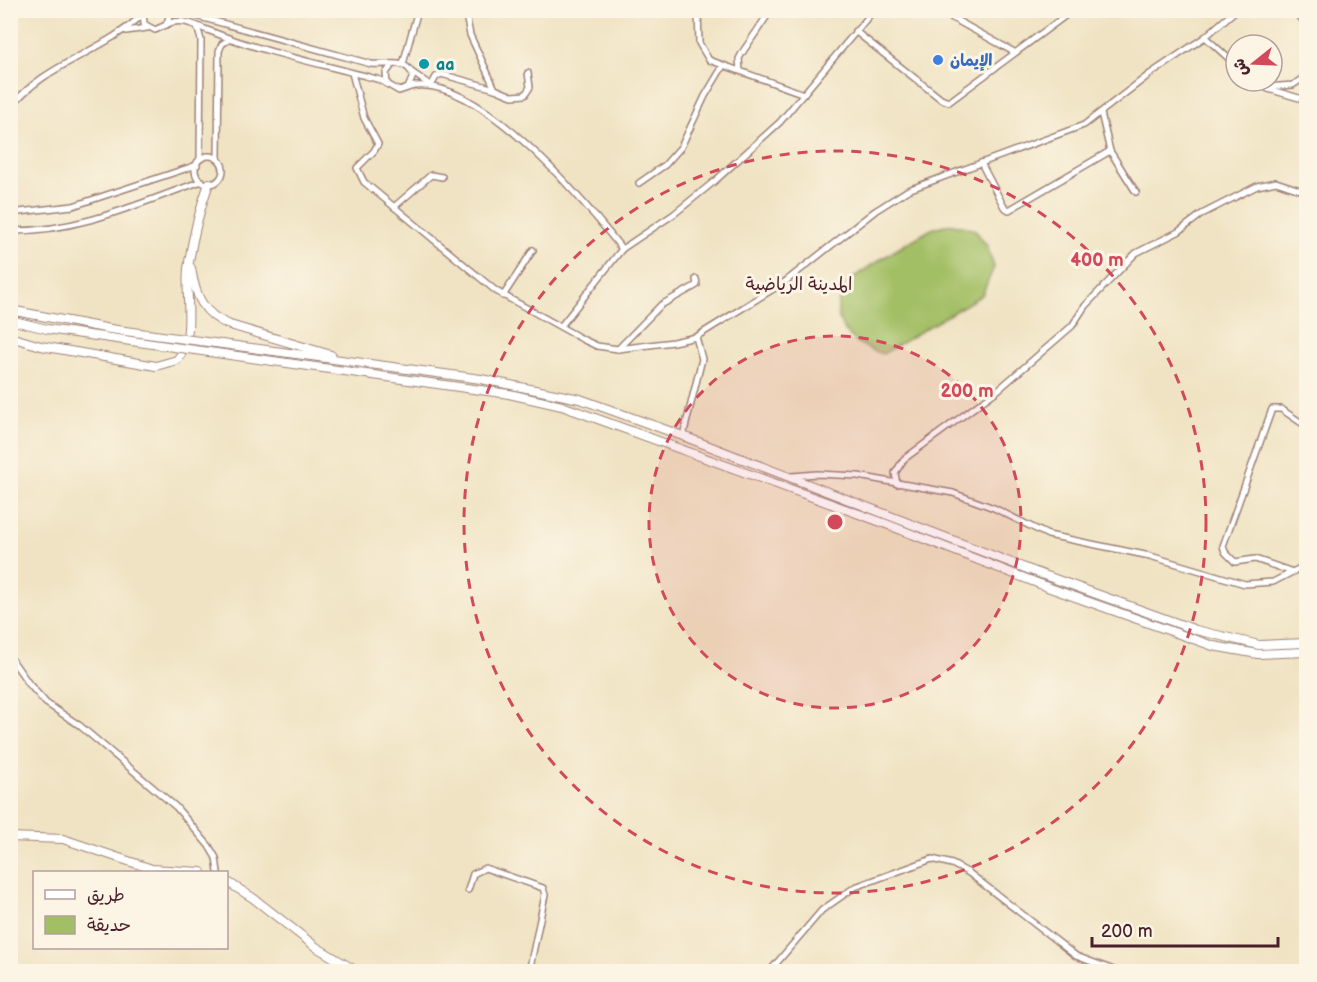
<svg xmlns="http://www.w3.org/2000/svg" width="1317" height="982" font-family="'Balsamiq Sans','Playpen Sans Arabic',sans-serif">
<rect width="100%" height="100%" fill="#fcf5e5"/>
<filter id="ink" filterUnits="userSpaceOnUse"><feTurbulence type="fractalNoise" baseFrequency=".0167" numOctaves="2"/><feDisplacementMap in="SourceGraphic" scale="12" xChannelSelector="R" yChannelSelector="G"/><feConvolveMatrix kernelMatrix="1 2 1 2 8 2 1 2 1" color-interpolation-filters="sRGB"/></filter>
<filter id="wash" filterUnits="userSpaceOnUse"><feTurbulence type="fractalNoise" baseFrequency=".008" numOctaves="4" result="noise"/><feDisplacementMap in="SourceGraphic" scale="24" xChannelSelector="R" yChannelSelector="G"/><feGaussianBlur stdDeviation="1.35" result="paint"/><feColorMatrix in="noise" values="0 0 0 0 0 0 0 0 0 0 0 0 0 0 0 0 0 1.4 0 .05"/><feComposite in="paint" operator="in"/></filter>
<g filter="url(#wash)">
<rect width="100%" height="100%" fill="#f0e3c3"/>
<path fill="#a3bf65" stroke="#766f48" stroke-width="1.5" d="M954,224L975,230L987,246L994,267L982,295L883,354C849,344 822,317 849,282C856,273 919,236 932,229C938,226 947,225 954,224Z"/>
</g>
<g filter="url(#ink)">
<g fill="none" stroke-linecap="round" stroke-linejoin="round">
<g stroke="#9d8177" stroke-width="8">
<g id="street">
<path d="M143,10L144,24L155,30L166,25L169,17L167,10"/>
<path d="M174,10L371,64C386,66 407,57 413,76L408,88L399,91L387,84L386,73L392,65"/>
<path d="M698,10L699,43L709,60L804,94"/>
<path d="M938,10L1014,52"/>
<path d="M1294,10L1306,24"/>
<path d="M166,25C180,16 196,26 210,31C265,53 323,64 380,80L387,84"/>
<path d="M197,26L201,40L200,159"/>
<path d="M126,31L147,28"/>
<path d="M855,31L941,99L949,102L1073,10"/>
<path d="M1205,37L1236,65"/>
<path d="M403,64L418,10"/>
<path d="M740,71L739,59L742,53L771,10"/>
<path d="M352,73L364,118L378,144L374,151L357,168L364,182L496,291L584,340L597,346L618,349L673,342L696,337L786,281L875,211L908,190L1084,125L1150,74L1205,37L1236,10"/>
<path d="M413,73L430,85"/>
<path d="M1256,81L1268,89L1306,100"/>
<path d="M431,86L436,77L441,74L495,89L470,35L465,10"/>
<path d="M410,87C477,72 584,201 622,249"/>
<path d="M1267,87L1293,85L1306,76"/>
<path d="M495,89L512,96L525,95L530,87L528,73"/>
<path d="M10,108C45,63 102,53 142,15"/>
<path d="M1101,113L1110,151L1136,192"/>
<circle cx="209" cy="170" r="14"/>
<path d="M218,159L219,51L222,44L230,39"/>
<path d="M981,163L1004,207L1009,210L1110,151"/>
<path d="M639,183L665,165L681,147L705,96L723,66"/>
<path d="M394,207L431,175L442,177"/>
<path d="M10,213L73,206L197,165"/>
<path d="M10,231C78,232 140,203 202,181"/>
<path d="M503,296L533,250"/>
<path d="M561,326L622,249L674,214L716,180L780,122L874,10"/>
<path d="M618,349L661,305L697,285L696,279"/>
<path d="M683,436L702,359L696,337"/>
<path d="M792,476L817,474L858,476L953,493L994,508L1048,535L1150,556L1245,584L1273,582L1306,565"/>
<path d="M897,484L895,473L904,459L998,390L1072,326L1085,306L1136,253L1178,232L1202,214L1257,186L1276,182L1306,192"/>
<path d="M1293,572L1255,559L1235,562L1225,552L1223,546L1272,409H1281L1306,426"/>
<path d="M10,657L29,684L46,703L79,725L176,807L209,846L216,858L218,872"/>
<path d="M468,890L473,874L485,868L543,888L545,895L529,972"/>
<path d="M769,972L822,910L855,887L932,859L952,864L969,873L1076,956L1119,972"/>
</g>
</g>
<g stroke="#9d8177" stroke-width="10">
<g id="secondary">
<path d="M191,268C195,295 203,315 230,325L331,355"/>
<path d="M10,310L110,329"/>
<path d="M10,320L47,329L110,338"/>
<path d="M10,337L41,346L156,366L177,360C196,337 185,297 188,269C192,240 199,211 209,183"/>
<path d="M289,353L481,379L580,399L683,436L1030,570L1196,630L1259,645L1306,643"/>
<path d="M287,363L509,394L562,406L881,522L1050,588L1213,646L1258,654L1306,652"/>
<path d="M10,837L63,839L152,869L201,872"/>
<path d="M226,881L253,898L316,947L358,972"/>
</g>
</g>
<use href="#street" stroke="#fff" stroke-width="5"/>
<use href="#secondary" stroke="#fff" stroke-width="8"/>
<g stroke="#9d8177" stroke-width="10" stroke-linecap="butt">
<g id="secondary-bridge">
<path d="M110,329L289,353"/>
<path d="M110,338L287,363"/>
</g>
</g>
<use href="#secondary-bridge" stroke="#fff" stroke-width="8"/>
</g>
</g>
<circle cx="835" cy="522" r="186" fill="#d1495b" fill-opacity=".12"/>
<g fill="none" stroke="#d1495b" stroke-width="3" stroke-dasharray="10 8">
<circle cx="835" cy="522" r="186"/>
<circle cx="835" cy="522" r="371"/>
</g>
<circle fill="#3f7fe0" stroke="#fcf5e5" stroke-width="2" cx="938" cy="60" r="6"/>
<circle fill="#0f9aa8" stroke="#fcf5e5" stroke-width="2" cx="424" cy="64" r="6"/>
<g text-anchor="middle" stroke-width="6" stroke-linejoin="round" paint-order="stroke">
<g font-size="16" font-weight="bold" fill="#366cbe" stroke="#fcf5e5" text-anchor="start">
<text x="950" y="66">الإيمان</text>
</g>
<g font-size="16" font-weight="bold" fill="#0d838f" stroke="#fcf5e5" text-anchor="start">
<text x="436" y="70">aa</text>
</g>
<g font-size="18" fill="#4a1f2b" stroke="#fcf5e5">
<text x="799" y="290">المدينة الرياضية</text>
</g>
</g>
<circle cx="835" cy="522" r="9" fill="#d1495b" stroke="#fcf5e5" stroke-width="3"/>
<g font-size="18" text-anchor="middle" font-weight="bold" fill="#d1495b" stroke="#fcf5e5" stroke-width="6" stroke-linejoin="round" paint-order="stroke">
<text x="1097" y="266">400 m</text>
<text x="967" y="397">200 m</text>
</g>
<rect width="1317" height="982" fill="none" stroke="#fcf5e5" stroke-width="36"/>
<rect x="33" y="871" width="195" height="78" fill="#fcf5e5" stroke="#b59f9b" stroke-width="1.5"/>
<rect x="45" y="890" width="30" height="9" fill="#ffffff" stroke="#b59f9b" stroke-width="1.5"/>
<text x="87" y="901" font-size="18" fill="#4a1f2b">طريق</text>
<rect x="45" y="916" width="30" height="18" fill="#a3bf65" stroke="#b59f9b" stroke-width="1.5"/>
<text x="87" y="931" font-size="18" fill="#4a1f2b">حديقة</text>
<g transform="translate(1254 63) rotate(252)"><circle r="28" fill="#fcf5e5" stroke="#b59f9b" stroke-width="1.5"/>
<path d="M0-4.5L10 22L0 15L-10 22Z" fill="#d1495b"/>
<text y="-9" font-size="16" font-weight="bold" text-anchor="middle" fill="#4a1f2b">ش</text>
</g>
<path d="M1092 937v9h186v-9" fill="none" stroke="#4a1f2b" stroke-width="3"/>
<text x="1101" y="937" font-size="18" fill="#4a1f2b" stroke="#fcf5e5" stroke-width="4.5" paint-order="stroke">200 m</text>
</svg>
